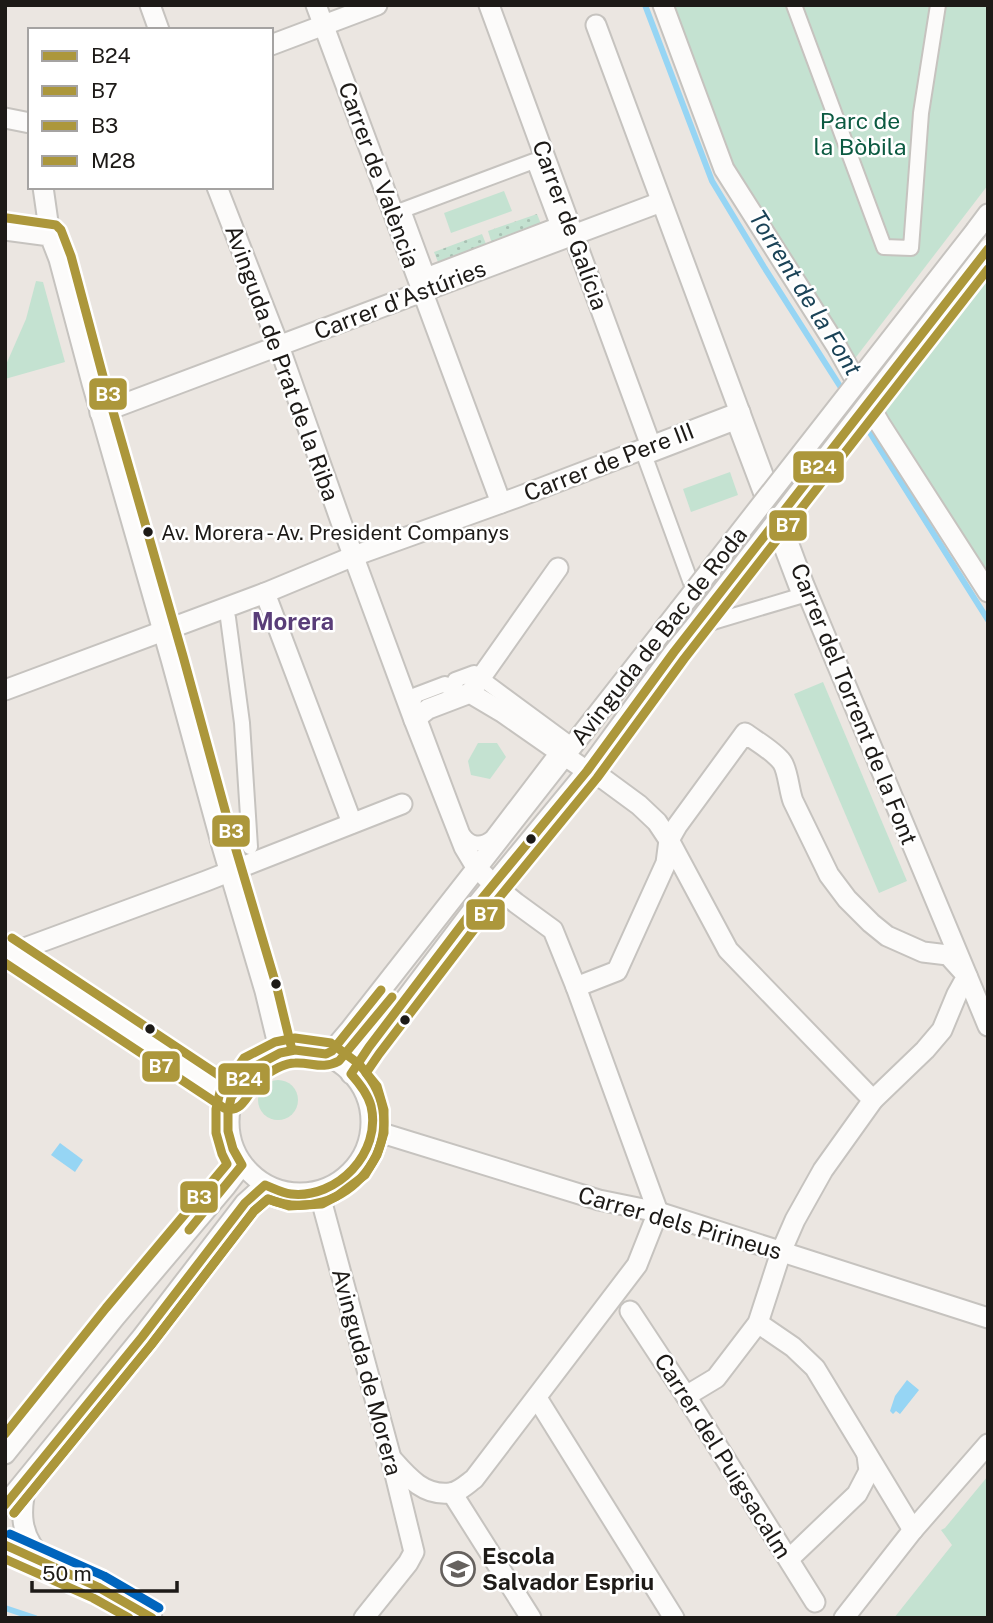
<svg xmlns="http://www.w3.org/2000/svg" width="993" height="1623" font-family="'Public Sans',sans-serif">
<defs>
<pattern id="grass-dots" width="8" height="8" patternUnits="userSpaceOnUse" patternTransform="scale(1.75)"><rect width="8" height="8" fill="#c4e2d1"/><path d="M2 2h.1M6 6h.1" fill="none" stroke="#a8c1b3" stroke-width="1.8" stroke-linecap="round"/></pattern>
</defs>
<rect width="100%" height="100%" fill="#ebe6e1"/>
<g fill="url(#grass-dots)">
<path d="M537,214L543,229L493,247L488,231Z"/>
<path d="M482,234L488,249L440,267L434,252Z"/>
</g>
<g fill="#c4e2d1">
<path d="M669,5H988V185L853,361L735,175Z"/>
<path d="M504,191L512,211L451,233L444,213Z"/>
<path d="M988,278V577L883,412Z"/>
<path d="M36,281L43,282L65,362L5,379V367L26,319Z"/>
<path d="M730,472L738,495L691,512L683,489Z"/>
<path d="M823,682L907,881L879,893L794,694Z"/>
<path d="M478,743H497L506,757L490,779L471,775L468,761Z"/>
<circle cx="278" cy="1100" r="20"/>
<path d="M988,1476V1618H894L952,1545L941,1530L945,1528Z"/>
</g>
<g fill="#96d5f4">
<path d="M60,1143L83,1160L75,1172L51,1155Z"/>
<path d="M907,1380L919,1390L900,1414L896,1411L893,1414L890,1411L895,1396Z"/>
</g>
<g fill="none" stroke-linecap="round" stroke-linejoin="round">
<g stroke="#96d5f4" stroke-width="6">
<path d="M645,5L712,181L764,267L845,394"/>
<path d="M860,417L988,620"/>
<path d="M5,1608L35,1618"/>
</g>
<g stroke="#c6c3bf" stroke-width="18">
<g id="pedestrian">
<path d="M794,5L884,247L911,248L921,113L938,5"/>
<path d="M534,161L558,225L427,275L403,210Z"/>
<path d="M731,424H734L736,427L800,596L706,624L645,457Z"/>
<path d="M228,618L242,723L250,847"/>
<path d="M474,673L566,741L492,838C481,847 469,845 462,833L413,702L416,695L445,684L446,686L456,683L455,680Z"/>
</g>
</g>
<g stroke="#c6c3bf" stroke-width="23">
<g id="minor">
<path d="M150,5L159,30"/>
<path d="M316,5L501,503"/>
<path d="M489,5L651,446"/>
<path d="M663,5L724,169L837,347L880,424L988,592"/>
<path d="M596,25L804,585L988,1026"/>
<path d="M271,45L377,5"/>
<path d="M5,118L30,123"/>
<path d="M43,187L50,236"/>
<path d="M217,187L279,346L346,536L414,720L464,847L476,867L494,885L516,903L553,930L576,987L658,1212L637,1265L474,1479C467,1484 459,1492 450,1493C423,1496 407,1476 391,1458"/>
<path d="M5,230L50,236L59,259L92,383L171,659L222,846L265,991L280,1053"/>
<path d="M976,230L988,214"/>
<path d="M100,413L661,202"/>
<path d="M265,593L352,823"/>
<path d="M5,690L265,593L354,556L518,497L740,412"/>
<path d="M470,693L558,568"/>
<path d="M414,720L428,709L470,693L502,712L565,756L587,771L605,780L639,805L657,822L669,840L728,950L873,1100"/>
<path d="M5,948L231,1098"/>
<path d="M11,953L206,881L402,804"/>
<path d="M576,987L617,971L666,863L669,840L677,826L745,733C756,741 774,751 782,762C788,770 789,791 793,801L829,875L847,899L871,923L887,936L923,952L948,955L967,976L957,994L942,1030L925,1050L873,1100L823,1170L795,1220L781,1252L758,1323L716,1378L686,1396"/>
<circle cx="300" cy="1122" r="71"/>
<path d="M326,1054L332,1051L349,1031L679,610"/>
<path d="M351,1074L369,1047L479,902L587,771L674,652L696,625"/>
<path d="M372,1130L599,1200L658,1212L988,1318"/>
<path d="M319,1192L391,1458L414,1552L408,1563L364,1618"/>
<path d="M630,1311L686,1396L815,1602"/>
<path d="M758,1323L793,1347L815,1368L913,1530"/>
<path d="M537,1398L674,1618"/>
<path d="M5,1454L116,1316L226,1186L242,1165"/>
<path d="M28,1480C19,1510 19,1538 45,1560"/>
<path d="M452,1493L531,1618"/>
<path d="M5,1505L142,1337L245,1203L265,1185"/>
<path d="M5,1545C56,1569 105,1585 152,1618"/>
<path d="M789,1559L857,1494L869,1471L867,1455"/>
<path d="M844,1618L913,1530L988,1444"/>
</g>
</g>
<use href="#pedestrian" stroke="#fcfbfa" stroke-width="14"/>
<use href="#minor" stroke="#fcfbfa" stroke-width="19"/>
<g stroke="#c6c3bf" stroke-width="23" stroke-linecap="butt">
<g id="minor-bridge">
<path d="M679,610L976,230"/>
<path d="M696,625L988,249"/>
</g>
</g>
<use href="#minor-bridge" stroke="#fcfbfa" stroke-width="19"/>
<g stroke="#fff" stroke-width="14">
<g id="bus-1">
<path d="M189,1230L242,1165L233,1149L228,1131V1112L231,1098L252,1068L280,1053L295,1050L326,1054L332,1051L381,990"/>
<path d="M5,1505L142,1337L245,1203L265,1185C273,1188 282,1193 291,1194C337,1199 382,1153 371,1106C368,1094 360,1084 351,1074L369,1047L479,902L587,771L674,652L988,249"/>
<path d="M5,1545L98,1587L152,1618"/>
</g>
</g>
<g stroke="#fff" stroke-width="14">
<g id="bus-2">
<path d="M5,963L224,1108C245,1116 250,1085 264,1076C273,1070 284,1063 295,1063C312,1062 322,1070 339,1061L392,997"/>
<path d="M14,1513L151,1345L254,1211L268,1199C344,1230 419,1140 366,1073L379,1054L489,910L597,778L684,659L988,269"/>
</g>
</g>
<g stroke="#fff" stroke-width="14">
<g id="bus-3">
<path d="M7,218L56,225L61,230L71,256L104,380L183,656L234,843L277,988L292,1050"/>
<path d="M12,938L238,1088"/>
<path d="M5,1434L106,1308L227,1164L222,1154L216,1133V1109L220,1092L244,1058L275,1042L295,1038L331,1043L359,1064L377,1086L384,1110V1133L377,1155L365,1175L337,1196L322,1204L289,1206L268,1199L254,1211L151,1345L14,1513"/>
</g>
</g>
<g stroke="#fff" stroke-width="14">
<path id="bus-4" d="M5,1559L93,1598L129,1618"/>
</g>
<g stroke="#fff" stroke-width="14">
<path id="bus-5" d="M10,1534L104,1576L159,1608"/>
</g>
<use href="#bus-1" stroke="#ac973b" stroke-width="9"/>
<use href="#bus-2" stroke="#ac973b" stroke-width="9"/>
<use href="#bus-3" stroke="#ac973b" stroke-width="9"/>
<use href="#bus-4" stroke="#ac973b" stroke-width="9"/>
<use href="#bus-5" stroke="#0065bd" stroke-width="9"/>
</g>
<defs>
<g id="school-ring" transform="scale(1.75)"><circle r="9.5" fill="#fff" stroke="#65615e" stroke-width="1.5"/><path d="M0-5L7-2L0 1L-7-2ZM-4 1L0 2.5L4 1V4Q0 6-4 4Z" fill="#65615e"/></g>
</defs>
<g fill-rule="evenodd">
<use href="#school-ring" x="458" y="1569"/>
</g>
<g fill="#1d1a17" stroke="#fff" stroke-width="2.5">
<circle cx="148" cy="532" r="6"/>
<circle cx="531" cy="839" r="6"/>
<circle cx="276" cy="984" r="6"/>
<circle cx="405" cy="1020" r="6"/>
<circle cx="150" cy="1029" r="6"/>
</g>
<g text-anchor="middle" stroke-width="5" stroke-linejoin="round" paint-order="stroke">
<g font-size="21" fill="#1d1a17" stroke="#fff" text-anchor="start">
<text x="161" y="540">Av. Morera - Av. President Companys</text>
</g>
<g font-size="23" fill="#0b5a41" stroke="#fff">
<text x="860" y="129">Parc de<tspan x="860" dy="26">la Bòbila</tspan></text>
</g>
<g font-size="23" fill="#1d1a17" stroke="#fff">
<text transform="translate(379 175) rotate(70)" y="8">Carrer de València</text>
<text transform="translate(570 225) rotate(70)" y="8">Carrer de Galícia</text>
<text transform="translate(400 300) rotate(-21)" y="8">Carrer d'Astúries</text>
<text transform="translate(282 363) rotate(70)" y="8">Avinguda de Prat de la Riba</text>
<text transform="translate(609 462) rotate(-21)" y="8">Carrer de Pere III</text>
<text transform="translate(659 636) rotate(-52)" y="8">Avinguda de Bac de Roda</text>
<text transform="translate(854 704) rotate(68)" y="8">Carrer del Torrent de la Font</text>
<text transform="translate(680 1223) rotate(16)" y="8">Carrer dels Pirineus</text>
<text transform="translate(367 1372) rotate(75)" y="8">Avinguda de Morera</text>
<text transform="translate(723 1456) rotate(58)" y="8">Carrer del Puigsacalm</text>
</g>
<g font-size="23" font-weight="bold" fill="#1d1a17" stroke="#fff" text-anchor="start">
<text x="482" y="1564">Escola<tspan x="482" dy="26">Salvador Espriu</tspan></text>
</g>
<g font-size="24" font-style="italic" fill="#1b4357" stroke="#fff">
<text transform="translate(805 293) rotate(58)" y="8">Torrent de la Font</text>
</g>
<g font-size="24" font-weight="bold" fill="#593d78" stroke="#fff">
<text x="293" y="630">Morera</text>
</g>
</g>
<g stroke="#fff" stroke-width="2.5">
<rect x="88" y="377" width="40" height="34" rx="7" fill="#ac973b"/>
<rect x="792" y="450" width="53" height="34" rx="7" fill="#ac973b"/>
<rect x="768" y="509" width="40" height="33" rx="7" fill="#ac973b"/>
<rect x="211" y="814" width="40" height="34" rx="7" fill="#ac973b"/>
<rect x="465" y="898" width="41" height="33" rx="7" fill="#ac973b"/>
<rect x="141" y="1050" width="40" height="33" rx="7" fill="#ac973b"/>
<rect x="217" y="1062" width="54" height="34" rx="7" fill="#ac973b"/>
<rect x="179" y="1180" width="40" height="34" rx="7" fill="#ac973b"/>
</g>
<g font-size="19" text-anchor="middle" font-weight="bold" fill="#fff">
<text x="108" y="401">B3</text>
<text x="818" y="474">B24</text>
<text x="788" y="532">B7</text>
<text x="231" y="838">B3</text>
<text x="486" y="921">B7</text>
<text x="161" y="1073">B7</text>
<text x="244" y="1086">B24</text>
<text x="199" y="1204">B3</text>
</g>
<rect width="993" height="1623" fill="none" stroke="#1d1a17" stroke-width="14"/>
<rect x="28" y="28" width="245" height="161" fill="#ffffff" stroke="#a5a3a2" stroke-width="2"/>
<rect x="42" y="51" width="35" height="10" fill="#ac973b" stroke="#a5a3a2" stroke-width="2"/>
<text x="91" y="63" font-size="21" fill="#1d1a17">B24</text>
<rect x="42" y="86" width="35" height="10" fill="#ac973b" stroke="#a5a3a2" stroke-width="2"/>
<text x="91" y="98" font-size="21" fill="#1d1a17">B7</text>
<rect x="42" y="121" width="35" height="10" fill="#ac973b" stroke="#a5a3a2" stroke-width="2"/>
<text x="91" y="133" font-size="21" fill="#1d1a17">B3</text>
<rect x="42" y="156" width="35" height="10" fill="#ac973b" stroke="#a5a3a2" stroke-width="2"/>
<text x="91" y="168" font-size="21" fill="#1d1a17">M28</text>
<path d="M32 1581v10h145v-10" fill="none" stroke="#1d1a17" stroke-width="3.5"/>
<text x="42" y="1581" font-size="21" fill="#1d1a17" stroke="#ffffff" stroke-width="5" paint-order="stroke">50 m</text>
</svg>
